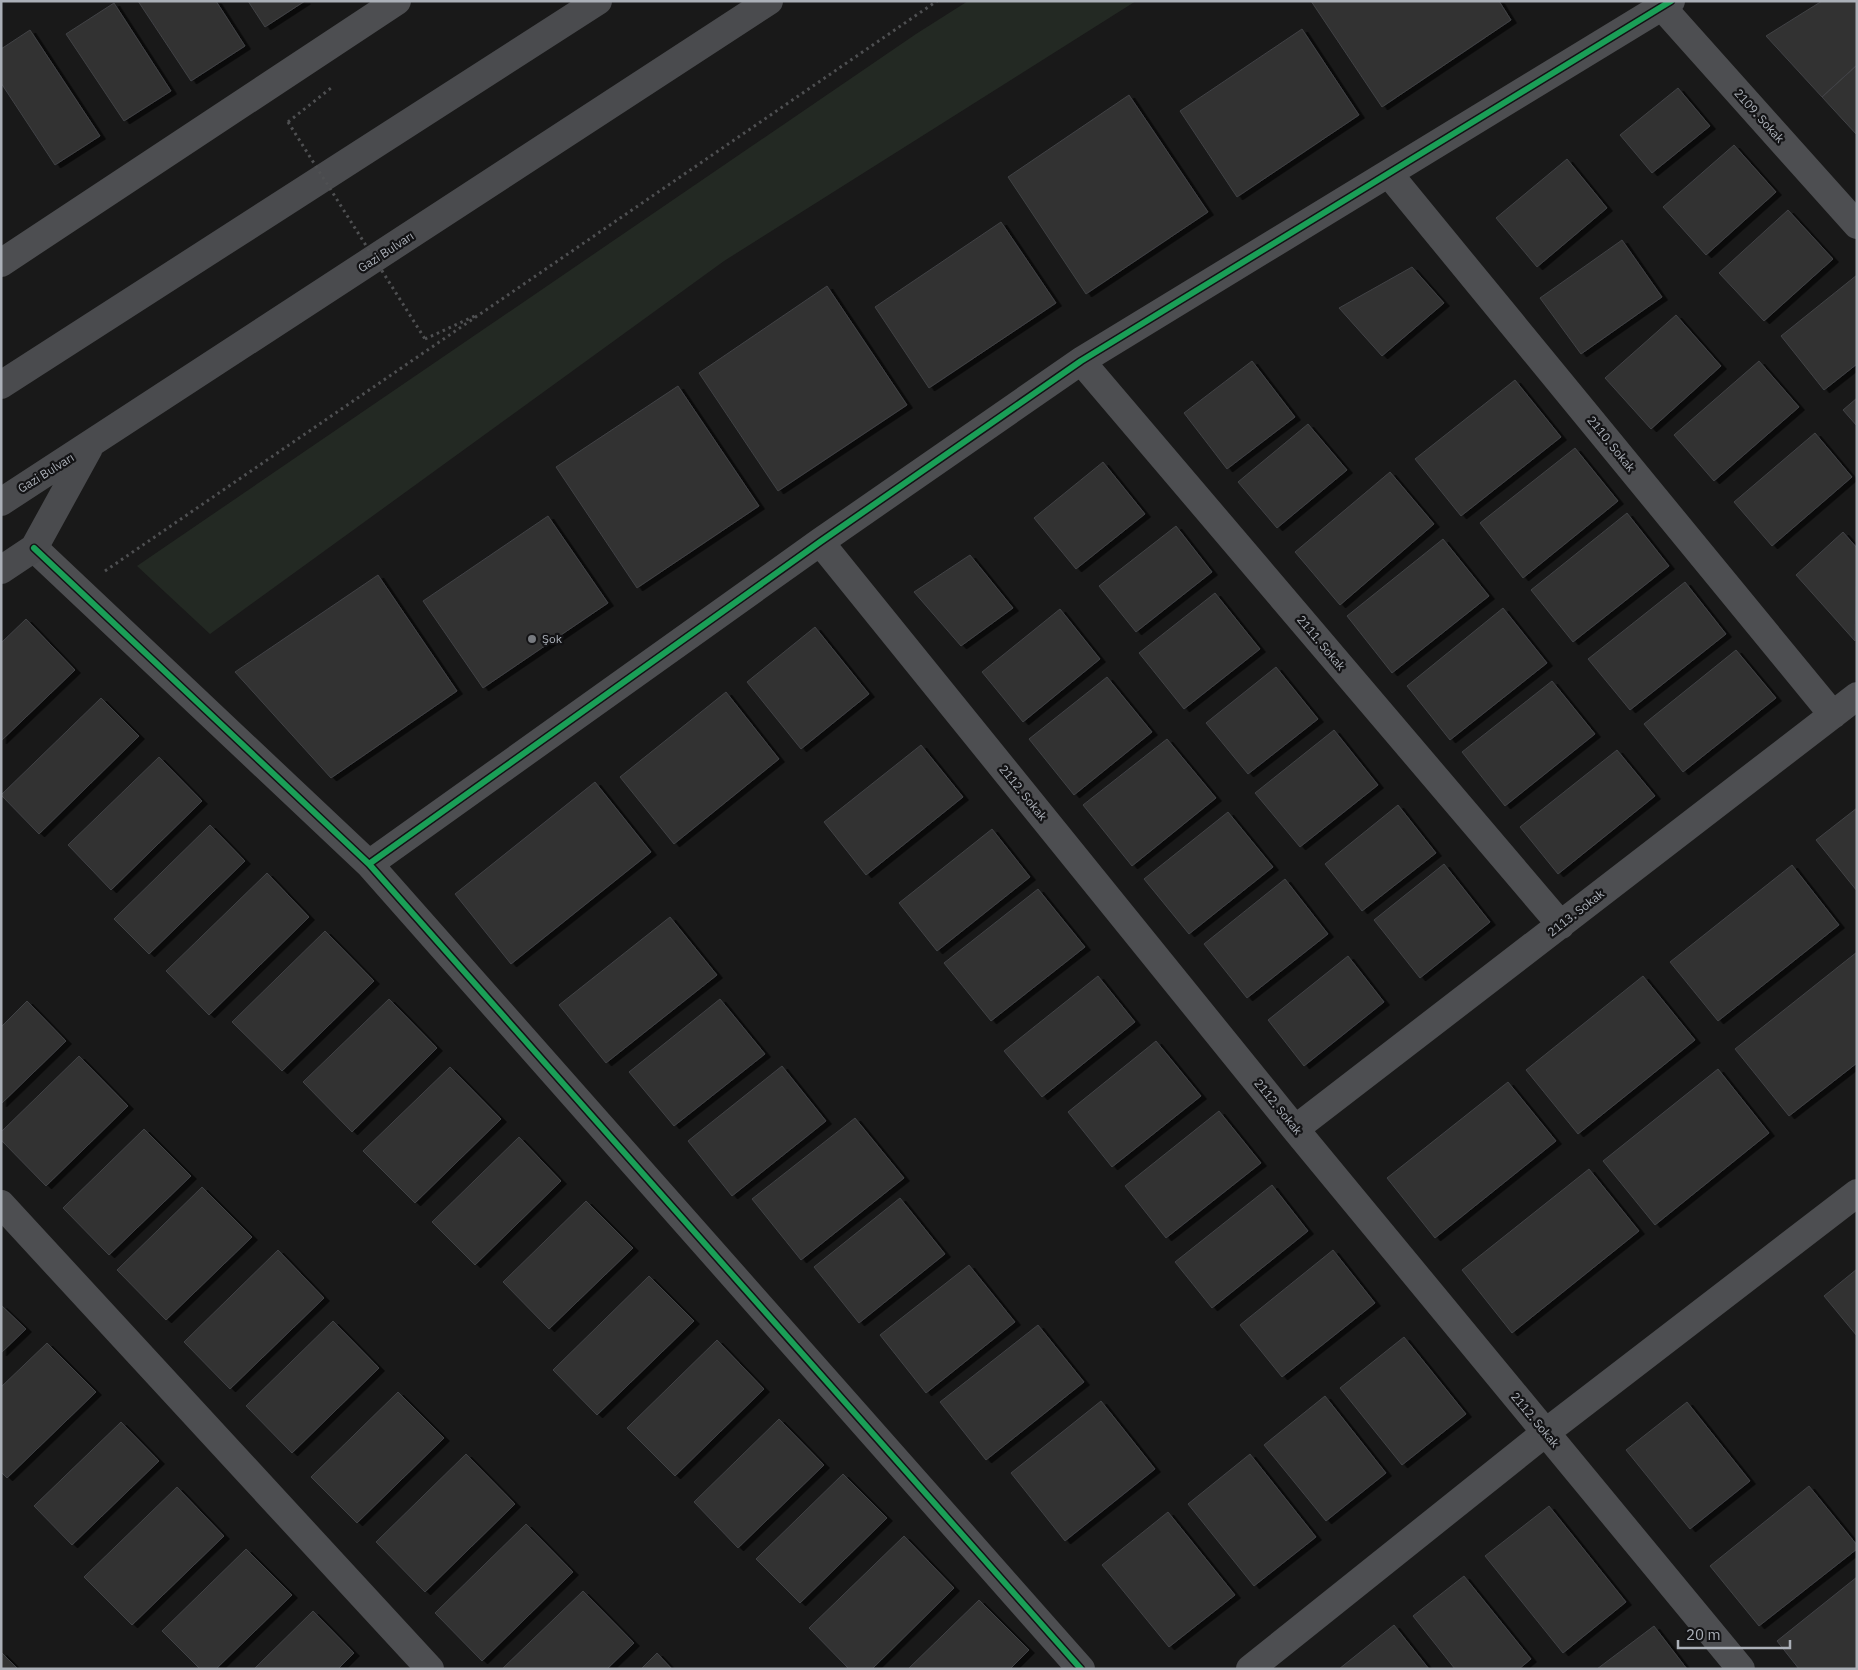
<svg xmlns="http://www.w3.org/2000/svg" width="1858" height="1670" viewBox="0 0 1858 1670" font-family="'IBM Plex Sans',sans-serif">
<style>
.green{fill:#232923}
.building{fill:#323233;stroke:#414245;filter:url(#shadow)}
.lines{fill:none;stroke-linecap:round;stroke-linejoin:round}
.path{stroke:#4f5052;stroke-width:3;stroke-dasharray:2.5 4;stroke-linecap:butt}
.street{stroke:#4d4e51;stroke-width:28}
.highway{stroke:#4a4b4e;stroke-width:28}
.path-bridge{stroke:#4f5052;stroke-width:3;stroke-dasharray:2.5 4;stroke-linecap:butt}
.cycleway-casing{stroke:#131315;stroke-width:9}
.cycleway{stroke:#1a9f57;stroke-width:6}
.poi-dot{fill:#787b80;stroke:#131315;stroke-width:2}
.labels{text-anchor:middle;stroke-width:4.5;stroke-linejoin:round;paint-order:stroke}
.street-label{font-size:12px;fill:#abb0b8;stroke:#131315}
.poi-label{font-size:12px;fill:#abb0b8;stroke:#131315;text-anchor:start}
</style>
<defs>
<filter id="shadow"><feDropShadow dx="5.5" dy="3" stdDeviation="0" flood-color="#0009"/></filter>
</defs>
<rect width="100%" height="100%" fill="#191919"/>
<path class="green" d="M968 1H1136L724 261 210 634 137 566 916 34Z"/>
<path class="building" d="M138 1H216L245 46 191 81Z
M248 1H305L265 27Z
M1311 1H1499L1511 20 1382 107Z
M1822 1H1857V65L1822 97 1766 36Z
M114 3 171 91 124 121 66 34Z
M1302 29 1359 115 1237 197 1180 111Z
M30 30 100 136 55 165 1 83V49Z
M1857 65V135L1822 97Z
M1678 88 1710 126 1652 173 1620 135Z
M1129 95 1208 212 1086 294 1008 177Z
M1734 145 1776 192 1706 255 1663 207Z
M1567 159 1607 208 1537 267 1496 218Z
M1788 210 1833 259 1764 321 1719 273Z
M1001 222 1056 303 929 388 875 307Z
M1622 240 1662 297 1581 354 1540 298Z
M1412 267 1444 303 1382 356 1339 308Z
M1857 275V364L1824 390 1781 336Z
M827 286 907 405 778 491 699 373Z
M1676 315 1721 366 1651 429 1605 378Z
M1252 361 1295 417 1227 469 1184 413Z
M1759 361 1799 407 1714 481 1674 435Z
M1515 380 1561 437 1461 516 1415 459Z
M678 386 759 506 637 588 556 467Z
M1857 398V426L1843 410Z
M1308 424 1347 470 1277 528 1238 482Z
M1815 433 1852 477 1772 546 1734 502Z
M1575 448 1618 501 1523 578 1480 523Z
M1103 462 1145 514 1076 569 1034 518Z
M1390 472 1434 524 1340 605 1295 552Z
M1627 513 1669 566 1573 642 1531 590Z
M548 516 608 603 483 688 423 601Z
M1176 526 1212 572 1136 632 1099 586Z
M1843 532 1857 548 1855 641 1796 575Z
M1443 539 1489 596 1392 673 1347 616Z
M970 555 1013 608 961 646 914 592Z
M378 575 457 691 331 778 235 672Z
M1685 582 1726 634 1630 710 1588 659Z
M1215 593 1260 649 1184 709 1139 653Z
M1503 608 1547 663 1450 740 1407 686Z
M1060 609 1100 659 1023 722 982 672Z
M26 619 75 670 1 741V643Z
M815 627 869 694 801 749 747 682Z
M1736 650 1776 698 1683 772 1644 724Z
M1276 667 1318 719 1248 774 1206 723Z
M1107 677 1152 732 1074 795 1029 739Z
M1552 681 1595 734 1505 806 1462 752Z
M726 692 779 759 674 844 620 777Z
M101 698 139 736 39 834 1 795Z
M1334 730 1378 785 1300 847 1255 793Z
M1167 739 1216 798 1132 866 1083 805Z
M921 745 963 797 866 875 824 822Z
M1617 750 1655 796 1558 874 1520 827Z
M159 757 202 801 111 890 68 845Z
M595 782 651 852 511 964 455 894Z
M1398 805 1436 853 1362 911 1325 864Z
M1857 808V891L1816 840Z
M1228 812 1273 867 1189 934 1144 879Z
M210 825 245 861 149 954 114 919Z
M992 829 1030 877 937 951 899 903Z
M1444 864 1490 922 1420 978 1374 920Z
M1792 865 1839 925 1718 1021 1670 962Z
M267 873 309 917 209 1015 166 971Z
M1285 879 1328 934 1247 998 1204 944Z
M1038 889 1085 947 991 1021 944 963Z
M670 917 717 975 606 1063 559 1005Z
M325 931 374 981 282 1071 232 1022Z
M1857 952V1063L1789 1116 1735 1049Z
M1348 956 1384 1002 1304 1066 1268 1020Z
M1098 976 1135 1022 1042 1097 1004 1051Z
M1643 976 1695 1040 1578 1134 1526 1070Z
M389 999 437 1048 352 1132 303 1082Z
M720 999 765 1054 674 1126 629 1072Z
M27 1001 66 1041 1 1104V1027Z
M1156 1041 1201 1096 1112 1167 1068 1112Z
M79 1056 128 1106 46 1186 1 1140V1132Z
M782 1066 826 1121 732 1196 688 1141Z
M450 1067 501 1119 415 1203 363 1151Z
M1718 1069 1769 1133 1655 1225 1603 1161Z
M1508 1082 1556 1141 1435 1238 1387 1178Z
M1219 1111 1261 1163 1166 1238 1125 1186Z
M855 1118 904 1178 801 1260 752 1199Z
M144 1129 191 1176 109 1255 63 1208Z
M519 1137 561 1181 475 1265 432 1222Z
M1589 1169 1639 1231 1512 1333 1462 1270Z
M1272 1185 1308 1231 1212 1308 1175 1262Z
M202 1187 252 1237 166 1320 117 1270Z
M900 1198 945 1254 859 1323 814 1267Z
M586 1201 633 1248 549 1329 503 1282Z
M278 1250 324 1298 230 1389 184 1342Z
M1333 1250 1375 1303 1282 1377 1240 1325Z
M969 1265 1015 1322 926 1393 880 1335Z
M1857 1269V1336L1824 1296Z
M649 1276 694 1321 597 1415 553 1370Z
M1 1305 26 1329 1 1353Z
M333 1321 379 1368 292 1453 246 1406Z
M1038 1325 1084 1382 986 1460 940 1402Z
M1404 1337 1466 1414 1402 1465 1340 1388Z
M717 1340 764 1389 675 1476 627 1428Z
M47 1343 96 1392 7 1478 1 1472V1387Z
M398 1392 444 1438 357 1523 311 1477Z
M1325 1396 1386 1473 1326 1521 1264 1445Z
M1101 1401 1155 1469 1065 1541 1011 1473Z
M1687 1402 1750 1481 1690 1529 1626 1450Z
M779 1419 824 1465 738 1548 694 1502Z
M121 1422 159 1461 72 1545 34 1506Z
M466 1454 515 1504 425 1592 376 1542Z
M1250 1454 1316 1537 1254 1586 1188 1504Z
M843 1474 887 1518 800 1603 756 1559Z
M1809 1486 1857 1545V1549L1759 1626 1710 1566Z
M177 1487 224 1536 132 1625 84 1577Z
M1549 1506 1626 1602 1563 1653 1485 1556Z
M1168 1512 1235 1595 1169 1647 1102 1565Z
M526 1524 573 1572 482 1661 435 1613Z
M904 1536 954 1588 872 1669H849L809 1628Z
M246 1549 292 1595 216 1669H200L162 1631Z
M1464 1576 1531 1659 1519 1669H1455L1413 1616Z
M1857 1577V1667L1854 1669H1799L1777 1641Z
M583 1591 634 1643 607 1669H502Z
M979 1600 1029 1650 1010 1669H908Z
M313 1611 354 1653 338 1669H254Z
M1394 1625 1429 1669H1339Z
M1654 1626 1687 1669H1597Z
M1 1652 18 1669H1Z
M657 1653 672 1669H641Z"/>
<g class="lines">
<path class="path" d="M288 122 331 88
M425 339 477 315
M105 571 937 1"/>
<path class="street" d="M1662 7 1857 225
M1389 174 1833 715
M1 263 397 1
M1081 361 1561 925
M820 542 1295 1129 1741 1669
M34 548 369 864 1081 1669
M369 864 820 542 1081 361 1671 1
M1295 1129 1857 696
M1 1204 430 1669
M1250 1669 1545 1433 1857 1193"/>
<path class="highway" d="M1 385 598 1
M1 502 769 1
M1 570 34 548 89 448"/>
<path class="path-bridge" d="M288 122 425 339"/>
<defs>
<path id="cycleway" d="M34 548 369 864 1081 1669
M369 864 820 542 1081 361 1671 1"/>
</defs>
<use href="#cycleway" class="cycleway-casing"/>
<use href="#cycleway" class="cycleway"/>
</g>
<circle class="poi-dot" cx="532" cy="639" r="5"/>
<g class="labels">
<g class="street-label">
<text transform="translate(1759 116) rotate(48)" y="4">2109. Sokak</text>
<text transform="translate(386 252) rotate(-33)" y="4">Gazi Bulvarı</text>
<text transform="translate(1611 444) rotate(51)" y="4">2110. Sokak</text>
<text transform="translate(46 473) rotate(-32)" y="4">Gazi Bulvarı</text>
<text transform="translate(1321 643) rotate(50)" y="4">2111. Sokak</text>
<text transform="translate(1023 793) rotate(51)" y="4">2112. Sokak</text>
<text transform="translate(1576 913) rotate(-38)" y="4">2113. Sokak</text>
<text transform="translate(1278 1107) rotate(51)" y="4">2112. Sokak</text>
<text transform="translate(1535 1420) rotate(50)" y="4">2112. Sokak</text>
</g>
<g class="poi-label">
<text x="542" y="643">Şok</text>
</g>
</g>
<rect width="1858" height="1670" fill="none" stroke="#abb0b8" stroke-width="5"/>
<path d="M1678 1640v8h112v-8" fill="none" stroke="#abb0b8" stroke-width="2.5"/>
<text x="1686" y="1640" font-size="15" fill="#abb0b8" stroke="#131315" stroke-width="4" paint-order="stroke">20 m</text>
</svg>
